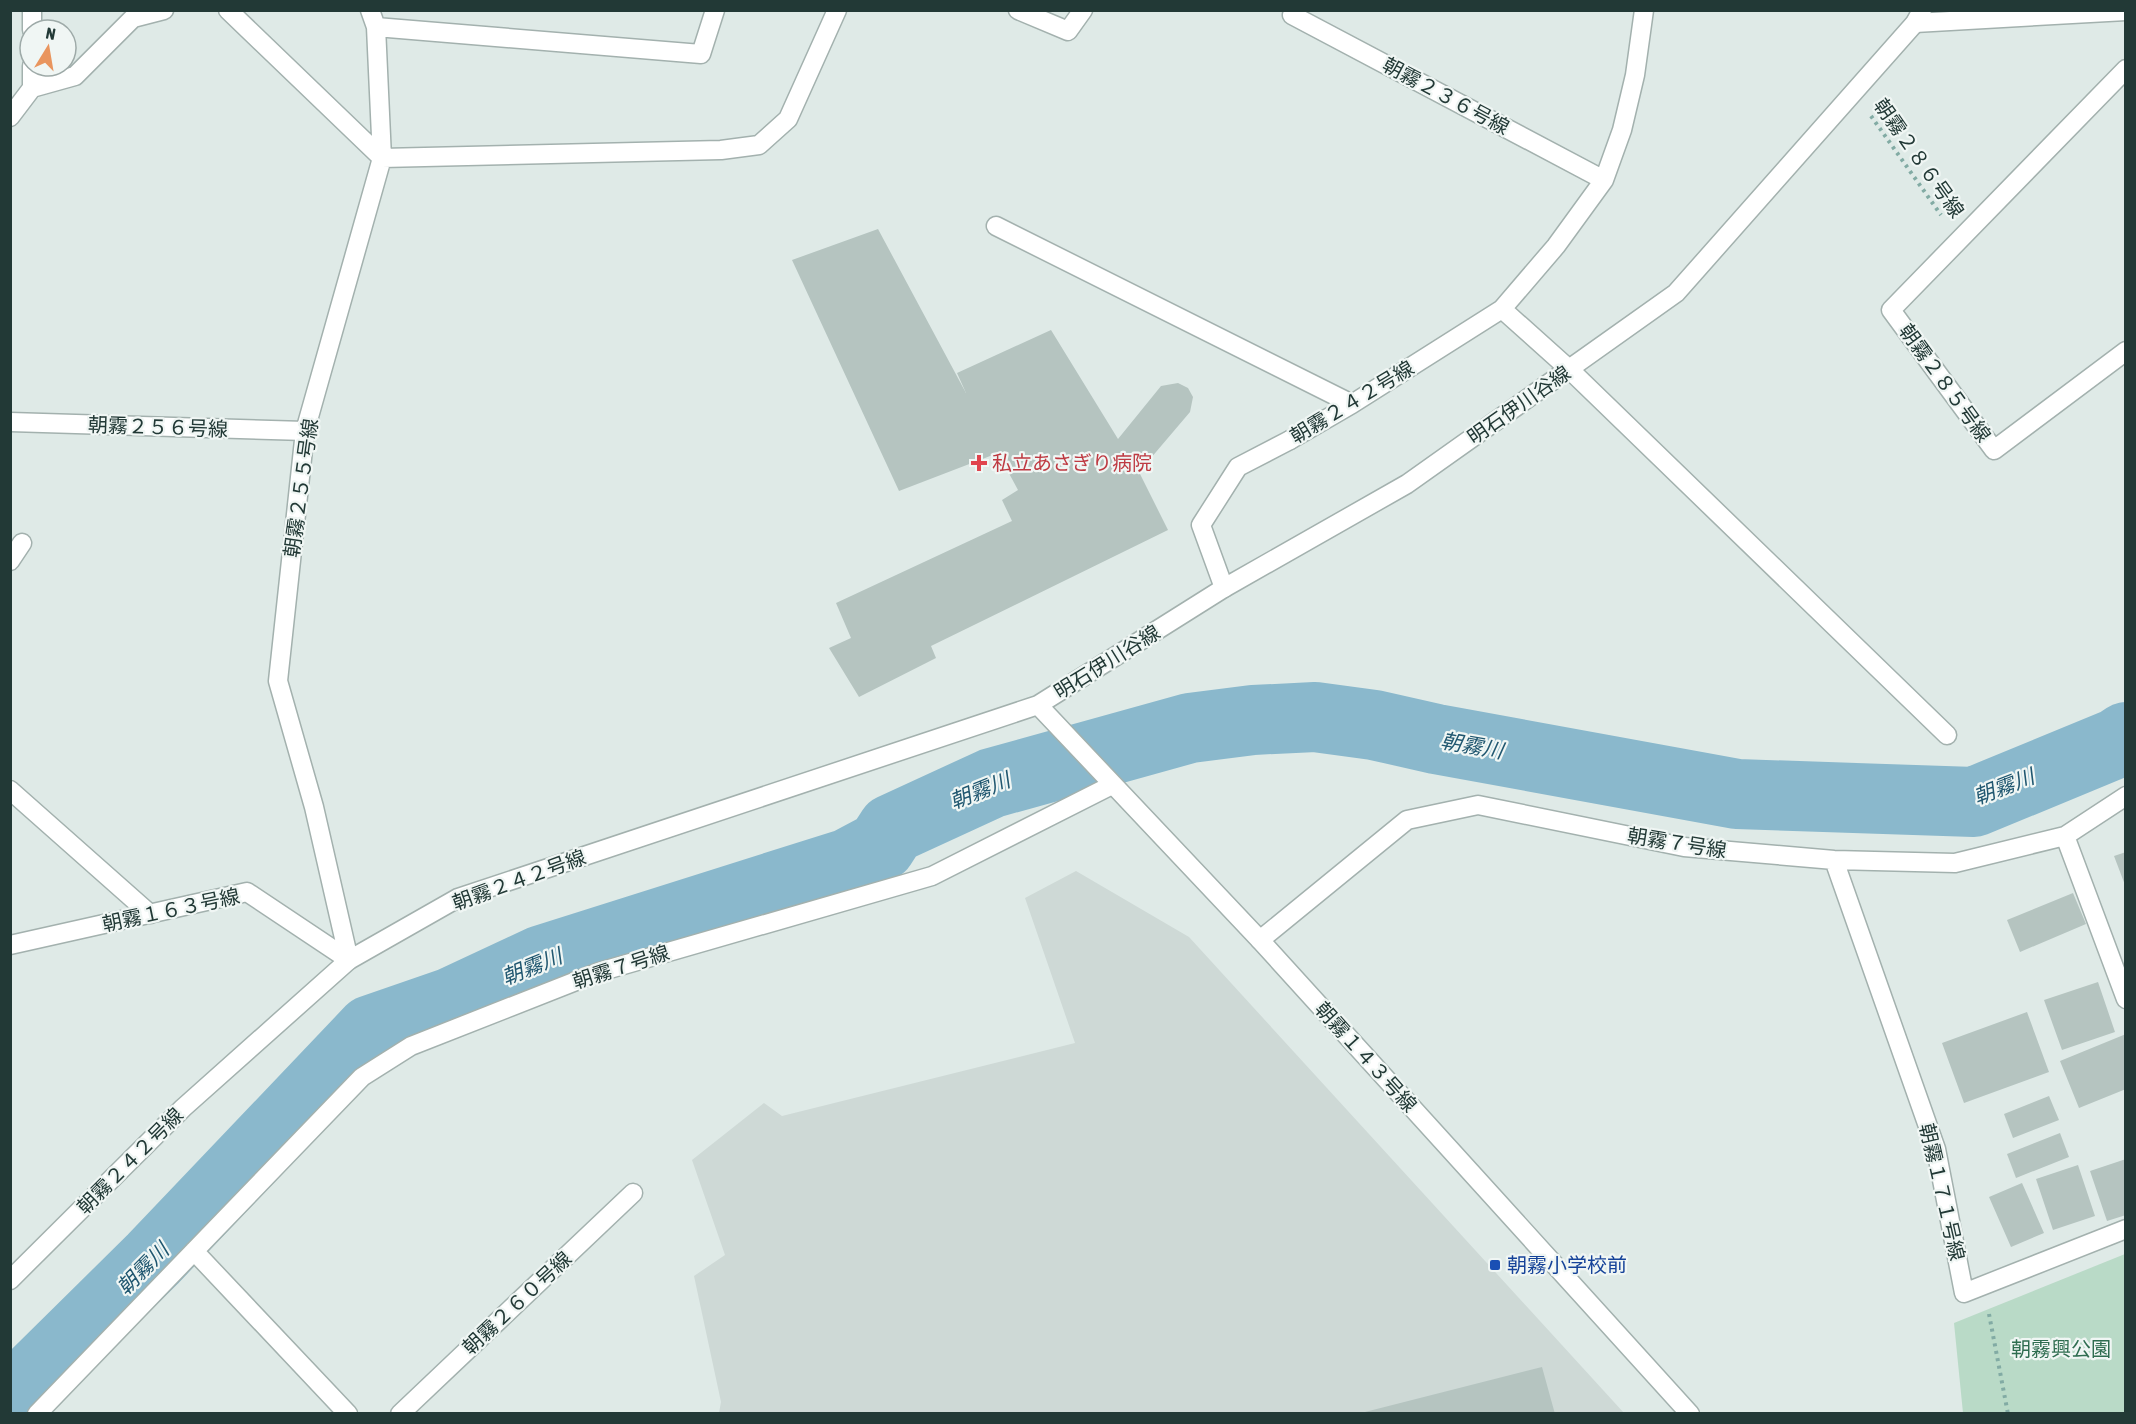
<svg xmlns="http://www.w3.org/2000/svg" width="2136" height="1424" viewBox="0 0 2136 1424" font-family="'Asap Condensed','Noto Sans JP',sans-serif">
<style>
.built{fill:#ced9d6}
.green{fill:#b9dac7}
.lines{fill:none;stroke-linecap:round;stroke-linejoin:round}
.river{stroke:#8ab8cc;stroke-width:70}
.building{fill:#b5c4c0}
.pedestrian-casing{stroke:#a3b1ae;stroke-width:21}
.minor-casing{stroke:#a3b1ae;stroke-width:21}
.tertiary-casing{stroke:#a3b1ae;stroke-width:21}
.path{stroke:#82aba4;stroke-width:4;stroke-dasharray:3 4.5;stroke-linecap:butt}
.pedestrian{stroke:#fff;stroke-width:18}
.minor{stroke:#fff;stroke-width:18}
.tertiary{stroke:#fff;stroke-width:18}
.health-dot{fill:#e0444e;stroke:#f0f6f4;stroke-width:2}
.transit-dot{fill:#1a4fb4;stroke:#f0f6f4;stroke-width:2}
.labels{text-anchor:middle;stroke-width:4.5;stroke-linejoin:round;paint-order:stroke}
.street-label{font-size:20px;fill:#223936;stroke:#f0f6f4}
.health-label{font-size:20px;fill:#be3a42;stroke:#f0f6f4;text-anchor:start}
.transit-label{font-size:20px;fill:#164399;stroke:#f0f6f4;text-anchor:start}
.park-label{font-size:20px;fill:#2f6d50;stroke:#f0f6f4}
.water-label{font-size:21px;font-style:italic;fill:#205770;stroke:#f0f6f4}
</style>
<rect width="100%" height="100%" fill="#dfeae7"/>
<path class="built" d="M1076 871 1189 937 1624 1413H719L721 1402 694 1276 725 1255 692 1160 764 1103 782 1116 1075 1043 1025 898Z"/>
<path class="green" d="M2125 1254V1413H1963L1954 1323Z"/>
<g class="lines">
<path class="river" d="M10 1400 153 1259 371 1030 452 1002 542 960 849 863 881 846 892 829 992 783 1190 728 1253 720 1315 717 1374 725 1436 739 1737 794 1974 802 2117 743 2126 737"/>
</g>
<path class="building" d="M878 229 966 393 957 373 1051 330 1118 439 1161 386 1178 383 1188 388 1193 397 1190 412 1139 472 1168 530 931 646 936 658 859 697 829 648 851 638 836 603 1012 521 1002 500 1018 490 998 453 899 491 792 260Z
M2126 852V885H2125L2114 856Z
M2073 893 2086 924 2020 952 2007 920Z
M2098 982 2115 1032 2062 1050 2044 1000Z
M2027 1012 2049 1072 1964 1103 1942 1043Z
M2126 1034V1089L2079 1108 2060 1061Z
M2049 1096 2059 1120 2013 1138 2004 1114Z
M2060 1133 2069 1157 2016 1178 2007 1154Z
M2126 1159V1215L2107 1221 2090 1171Z
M2078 1165 2095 1216 2053 1230 2036 1179Z
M2022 1183 2044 1233 2011 1247 1989 1197Z
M1542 1367 1555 1414H1361V1413Z"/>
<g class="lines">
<defs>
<path id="pedestrian" d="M1224 588 1201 525 1238 467 1290 440"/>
<path id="minor" d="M32 10V30
M228 10 382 158 305 431 278 681 314 807 349 960
M370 10 376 27 382 158 721 150 759 145 788 119 837 10
M1018 10 1068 31 1083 10
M1294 10 1292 15 1604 180
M1915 23 2126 11
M376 27 701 54 715 10
M32 66V88L75 76 133 18 164 10
M2126 69 1891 310 1994 450 2126 351
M10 117 32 88
M996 226 1352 404
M1502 309 1556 246 1604 180 1622 130 1635 75 1644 10
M10 422 305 431
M1290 440 1352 404 1502 309 1569 369 1947 735
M10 561 22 543
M10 790 150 914
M2065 836 2126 999
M1834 860 1936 1149 1964 1293 2126 1229
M1260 940 1407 820 1478 805 1684 847 1834 860 1955 863 2065 836 2126 796
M10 945 247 892 349 960
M194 1251 348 1414
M37 1414 362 1077 411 1046 599 972 932 876 1112 785
M400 1414 633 1193"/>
<path id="tertiary" d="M1038 705 1260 940 1690 1414
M10 1280 183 1108 349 960 458 898 1038 705 1224 588 1407 484 1676 293 1915 23 1922 10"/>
</defs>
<use href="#pedestrian" class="pedestrian-casing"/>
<use href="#minor" class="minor-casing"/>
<use href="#tertiary" class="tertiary-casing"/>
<path class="path" d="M1871 116 1941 215
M1989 1314 2008 1414"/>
<use href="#pedestrian" class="pedestrian"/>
<use href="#minor" class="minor"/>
<use href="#tertiary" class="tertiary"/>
</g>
<path class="health-dot" d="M976 454h6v6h6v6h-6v6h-6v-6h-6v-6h6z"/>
<rect class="transit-dot" x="1489" y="1259" width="12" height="12" rx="3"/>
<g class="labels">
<g class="street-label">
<text transform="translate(1446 96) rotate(28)" y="7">朝霧２３６号線</text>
<text transform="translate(1919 158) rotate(55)" y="7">朝霧２８６号線</text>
<text transform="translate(1945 383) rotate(54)" y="7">朝霧２８５号線</text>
<text transform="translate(1352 402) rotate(-31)" y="7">朝霧２４２号線</text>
<text transform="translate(1519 405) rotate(-35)" y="7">明石伊川谷線</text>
<text transform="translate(158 427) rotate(2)" y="7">朝霧２５６号線</text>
<text transform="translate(301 488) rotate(-82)" y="7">朝霧２５５号線</text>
<text transform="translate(1107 662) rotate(-32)" y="7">明石伊川谷線</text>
<text transform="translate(1677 843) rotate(9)" y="7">朝霧７号線</text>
<text transform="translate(519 880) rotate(-20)" y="7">朝霧２４２号線</text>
<text transform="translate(171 910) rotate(-12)" y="7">朝霧１６３号線</text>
<text transform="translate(621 967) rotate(-18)" y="7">朝霧７号線</text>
<text transform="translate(1366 1057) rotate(48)" y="7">朝霧１４３号線</text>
<text transform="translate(130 1161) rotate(-45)" y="7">朝霧２４２号線</text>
<text transform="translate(1942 1192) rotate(77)" y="7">朝霧１７１号線</text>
<text transform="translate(517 1303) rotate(-43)" y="7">朝霧２６０号線</text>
</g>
<g class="health-label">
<text x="992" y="470">私立あさぎり病院</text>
</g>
<g class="transit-label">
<text x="1507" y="1272">朝霧小学校前</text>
</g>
<g class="park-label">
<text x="2061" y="1356">朝霧興公園</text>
</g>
<g class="water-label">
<text transform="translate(1472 746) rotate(10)" y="7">朝霧川</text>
<text transform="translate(2004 787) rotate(-21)" y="7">朝霧川</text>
<text transform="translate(980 791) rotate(-22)" y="7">朝霧川</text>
<text transform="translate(532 967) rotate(-22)" y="7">朝霧川</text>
<text transform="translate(143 1269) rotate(-45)" y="7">朝霧川</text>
</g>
</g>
<rect width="2136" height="1424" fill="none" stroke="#223936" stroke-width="24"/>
<g transform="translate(48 48) rotate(11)"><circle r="28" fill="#f0f6f4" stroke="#9eaaa8" stroke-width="1.5"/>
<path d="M0-4.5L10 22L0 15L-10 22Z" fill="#e9955e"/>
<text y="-9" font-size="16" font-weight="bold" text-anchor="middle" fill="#223936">N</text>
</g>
</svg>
